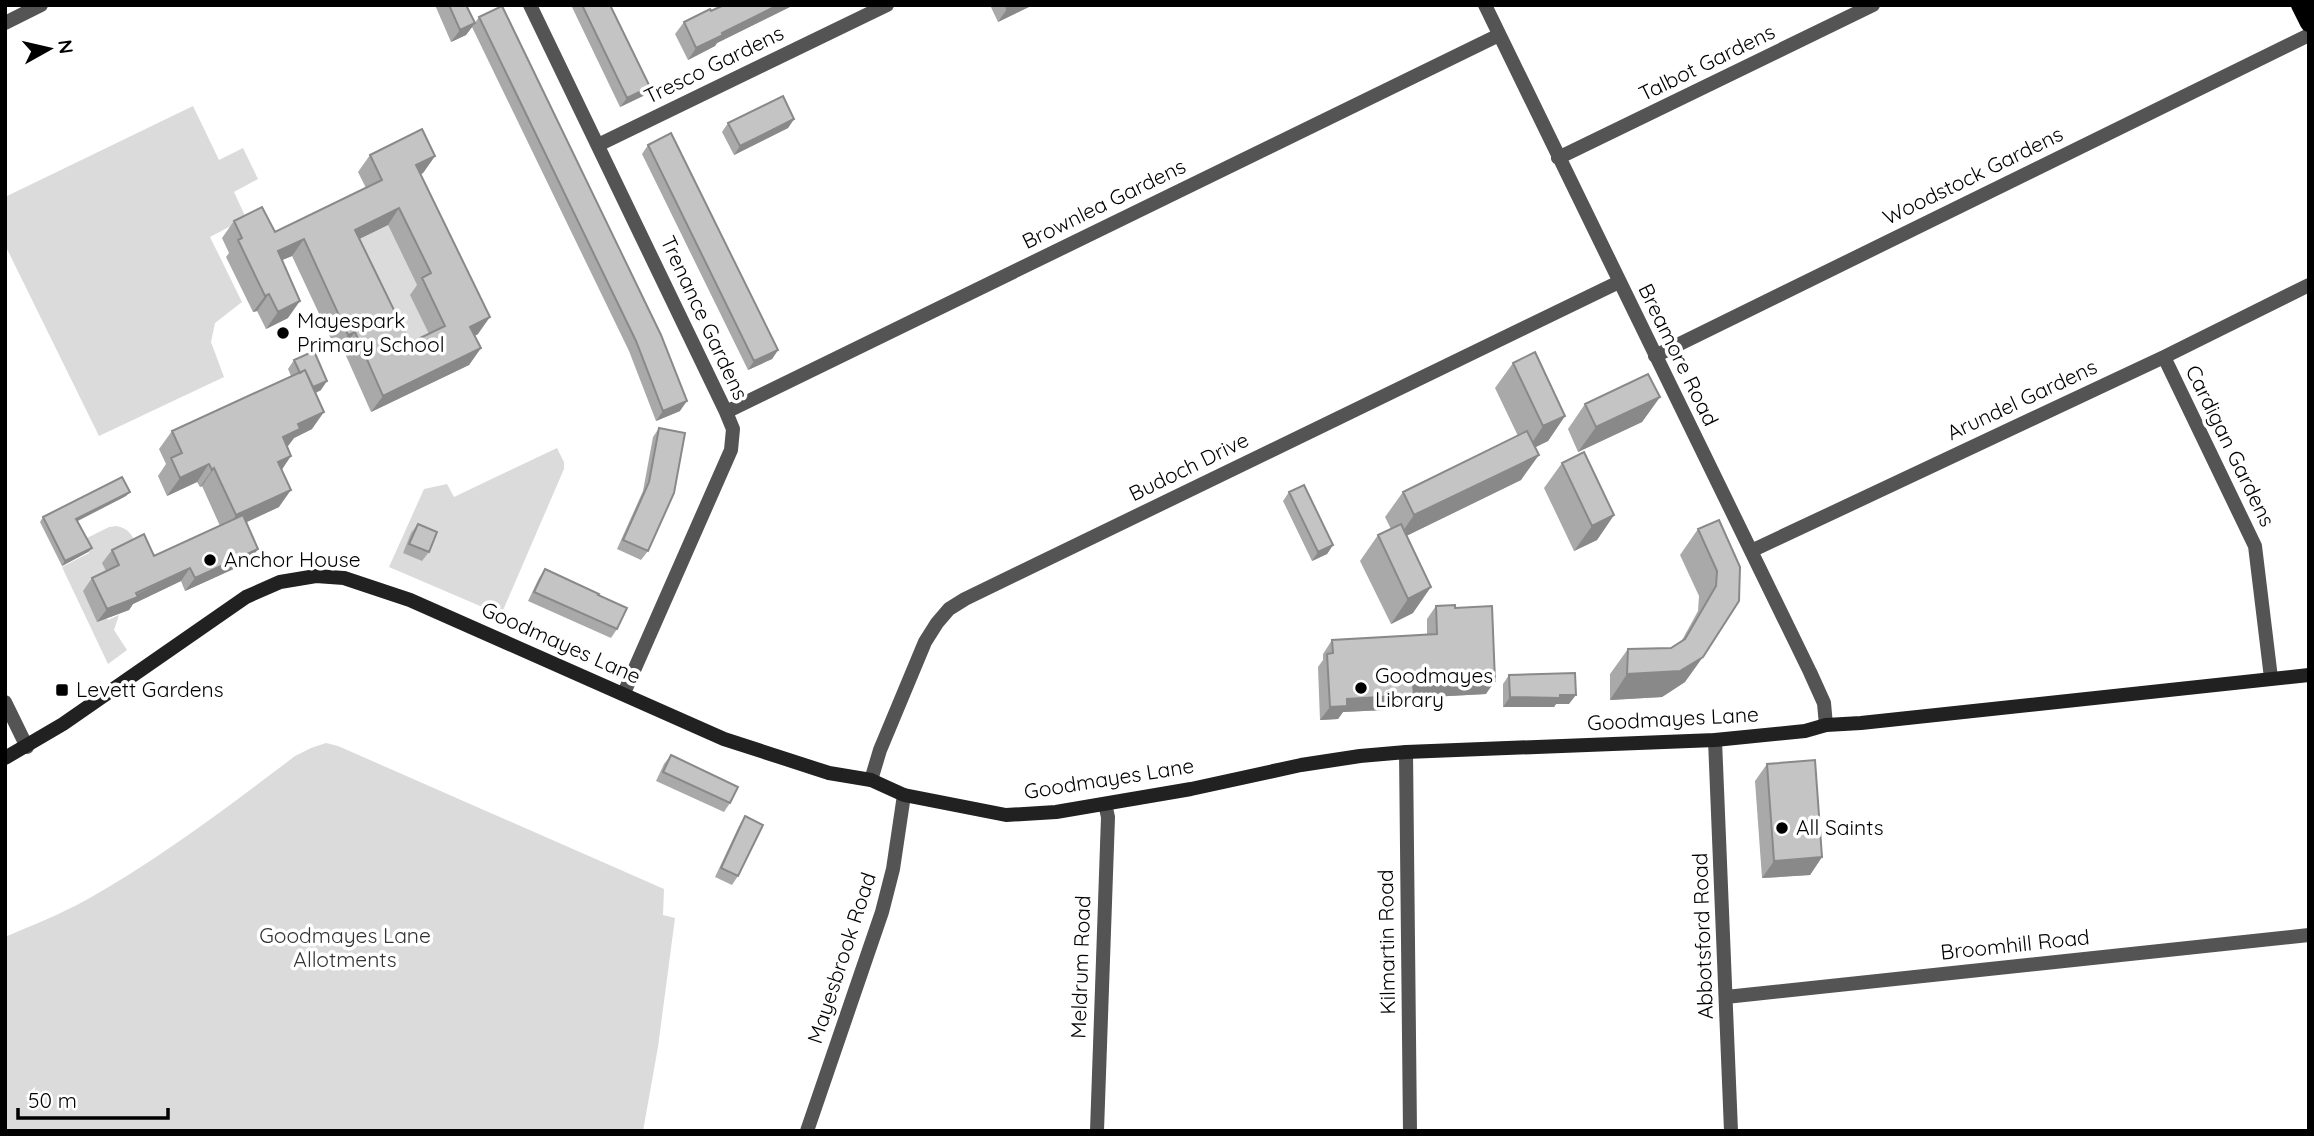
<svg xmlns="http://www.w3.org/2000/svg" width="2314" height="1136" viewBox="0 0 2314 1136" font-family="Quicksand,sans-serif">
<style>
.green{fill:#dbdbdb}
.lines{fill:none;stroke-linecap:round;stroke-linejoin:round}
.street{stroke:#545454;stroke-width:14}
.secondary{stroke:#212121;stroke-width:14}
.primary{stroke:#000;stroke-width:18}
.wall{fill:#a9a9a9;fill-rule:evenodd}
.shaded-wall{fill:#898989}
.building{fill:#c4c4c4;stroke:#898989;stroke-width:2;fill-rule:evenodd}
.poi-dot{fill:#000;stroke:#fff;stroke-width:2.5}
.labels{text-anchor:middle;stroke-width:7;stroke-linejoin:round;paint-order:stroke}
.street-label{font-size:21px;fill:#000;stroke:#fff}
.poi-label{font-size:21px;fill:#000;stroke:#fff;text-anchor:start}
.park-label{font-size:21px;fill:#323232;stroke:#fff}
</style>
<rect width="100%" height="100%" fill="#fff"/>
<path class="green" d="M193 106 219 160 243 148 258 179 234 192 246 218 210 237 242 302 215 323 211 342 224 377 99 436 5 245V197Z
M388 225 443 338 399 360 343 247Z
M557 448 564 462V469L501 615 389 567 424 489 447 484 454 497Z
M116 526C129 528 132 535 137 546L110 579 107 618 108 620 119 615 114 630 127 650 108 664 62 567 89 553 83 540 109 527Z
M326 743 338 746 664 889 663 915 675 918 658 1047 643 1131H5V937C33 925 61 914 88 899 161 858 228 807 295 756L311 748Z"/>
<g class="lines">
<path class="street" d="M530 5 726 412 733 429 731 450 624 693
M1485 5 1810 672 1824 703 1826 725
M5 23 41 5
M598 145 887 5
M1558 158 1873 5
M1655 356 2309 35
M2164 357 2255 546 2271 678
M726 412 1499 35
M1751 551 2164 357 2309 285
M5 702 27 747
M1715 740 1731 1131
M1406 752 1410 1131
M871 780 880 750 925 642 937 623 949 609 965 599 1619 282
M1726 997 2309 935
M807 1131 882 912 893 869 904 795
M1097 1131 1108 817 1105 804"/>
<path class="secondary" d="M5 758 63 724 246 597 280 582 316 576 344 578 410 600 724 739 829 773 871 780 904 795 1006 815 1056 812 1191 789 1301 765 1360 756 1406 752 1715 740 1805 731 1826 725 1861 723 2309 675"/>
<path class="primary" d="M2300 5 2309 23"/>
</g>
<path class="wall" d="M435 5H466L475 23 466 35 451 42Z
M571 5H610L650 87 643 96 620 107Z
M724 5H794L717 43 715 46 688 60 675 34 684 22 711 11Z
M990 5H1033L998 22Z
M479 17 680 411 656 421 629 351 472 27Z
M794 119 788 128 734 155 722 132 728 123Z
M648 145 778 350 772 359 748 370 642 154Z
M370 155 435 156 423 173 421 174 478 334 475 336 481 348 469 365 371 412 343 349 337 352 292 256 282 260 288 318 266 329 257 311 253 312 226 257 229 253 222 238 234 221 275 232 366 188 358 172ZM388 225 417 285 410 295 429 334 410 343 359 239Z
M294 360 321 390 316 393 312 429 294 438 287 447 282 470 279 507 246 522 249 562 185 591 181 581 133 604 129 610 97 622 83 591 92 578 106 571 102 563 112 550 154 556 220 526 202 486 200 487 197 482 167 496 158 476 166 464 159 449 172 431 291 376 288 369Z
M1513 363 1565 416 1548 441 1535 447 1521 480 1406 536 1413 613 1391 624 1360 561 1378 535 1391 529 1385 517 1403 492 1518 436 1495 388Z
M1660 397 1642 422 1578 452 1568 429 1585 404Z
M659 428 648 551 641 560 617 549 643 491 653 437Z
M1562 463 1614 515 1597 540 1574 551 1544 488Z
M1289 492 1333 545 1327 554 1312 561 1283 501Z
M126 496 78 521 92 548 88 552 62 566 40 522 43 517Z
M418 524 429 552 422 561 403 553 411 533Z
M1698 529 1740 567 1685 682 1662 697 1610 700V674L1628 649 1671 648 1681 642 1698 611 1699 596 1680 555Z
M545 569 617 629 611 638 528 601 539 578Z
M1436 606 1455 608 1486 694 1412 698 1405 709 1343 712 1338 719 1320 720 1318 667 1323 660V654L1332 640 1427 635V619Z
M1509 675 1569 704H1556L1554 707H1503V684Z
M671 755 730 803 724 812 656 781 664 764Z
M1767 764 1822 857 1810 875 1762 878 1755 781Z
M745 816 738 876 732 885 715 877 739 826Z"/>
<path class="shaded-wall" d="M778 5H794L717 43 715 46 688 60 696 48 722 33Z
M1015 5H1033L998 22 1007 9Z
M475 23 466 35 451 42 460 30Z
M650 87 643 96 620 107 627 98Z
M794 119 788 128 734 155 740 146Z
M435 156 423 173 405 182 416 165Z
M399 208 388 225 343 247 355 230Z
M304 239 292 256 266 267 278 251Z
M269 294 257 311 253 312 265 296Z
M300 301 288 318 266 329 278 312Z
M490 317 478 334 458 344 470 327Z
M355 332 343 349 337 352 348 335Z
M481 348 469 365 371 412 383 396Z
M778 350 772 359 748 370 754 361Z
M327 381 321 390 302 399 308 390Z
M1660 397 1642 422 1578 452 1596 427Z
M687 401 680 411 656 421 663 411Z
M324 412 312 429 294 438 288 446 271 454 283 437 298 424Z
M1565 416 1548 441 1526 452 1543 426Z
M1539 455 1521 480 1396 541 1414 515Z
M291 456 279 474 278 462Z
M209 464 197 482 167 496 180 478Z
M214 468 202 486 200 487 212 470Z
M291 490 279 507 224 533 236 515Z
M130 492 126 496 73 523 76 519Z
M1614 515 1597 540 1574 551 1592 526Z
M1333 545 1327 554 1312 561 1318 552Z
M92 548 88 552 62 566 65 561Z
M258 549 249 562 185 591 195 578Z
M190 568 181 581 133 604 129 610 97 622 107 609Z
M1431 587 1413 613 1391 624 1408 599Z
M1703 657 1685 682 1662 697 1610 700 1627 674Z
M1495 681 1486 694 1412 698 1405 709 1343 712 1338 719 1320 720 1330 707 1347 699 1413 685Z
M1576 695 1569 704H1556L1554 707H1503L1510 697Z
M1822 857 1810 875 1762 878 1774 861Z"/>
<path class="building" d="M449 5H466L475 23 460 30Z
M582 5H610L650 87 627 98Z
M724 5H778L722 33 723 35 696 48 684 22 710 9 711 11Z
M1006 5H1015L1007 9Z
M502 6 661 335 687 401 663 411 636 341 479 17Z
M783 96 794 119 740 146 728 123Z
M422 129 435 156 416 165 490 317 470 327 481 348 383 396 355 332 348 335 304 239 278 251 300 301 278 312 269 294 265 296 238 240 242 238 234 221 262 207 275 232 382 180 370 155ZM399 208 431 273 422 278 445 326 410 343 355 230Z
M671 133 778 350 754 361 648 145Z
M314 351 327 381 313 387 305 370 300 373 294 360Z
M1535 352 1565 416 1543 426 1513 363Z
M305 370 324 412 298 424 300 429 283 437 291 456 278 462 291 490 236 515 214 468 212 470 209 464 180 478 171 458 182 453 172 431Z
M1648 374 1660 397 1596 427 1585 404Z
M659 428 685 433 674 493 648 551 623 540 649 482Z
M1527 431 1539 455 1414 515 1403 492Z
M1584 452 1614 515 1592 526 1562 463Z
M122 477 130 492 76 519 92 548 65 561 43 517Z
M1304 485 1333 545 1318 552 1289 492Z
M243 515 258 549 195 578 190 568 136 593 138 597 107 609 92 578 119 565 112 550 144 534 154 556Z
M1719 520 1740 567 1739 601 1703 657 1680 671 1627 674 1628 649 1671 648 1685 639 1716 586 1717 571 1698 529Z
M418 524 437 532 429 552 409 544Z
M1401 524 1431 587 1408 599 1378 535Z
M545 569 599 594 598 595 627 608 617 629 534 592Z
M1455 605V608L1492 606 1495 681 1413 685 1414 695 1347 699V706L1330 707 1327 654 1333 653 1332 640 1437 634 1436 606Z
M1575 673 1576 695H1560V698L1510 697 1509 675Z
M671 755 738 787 730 803 663 772Z
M1815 760 1822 857 1774 861 1767 764Z
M745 816 763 825 738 876 721 868Z"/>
<g class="poi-dot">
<circle cx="283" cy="333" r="7"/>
<circle cx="210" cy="560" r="7"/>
<circle cx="1361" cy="688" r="7"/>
<rect x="55" y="683" width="14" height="14" rx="3.5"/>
<circle cx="1782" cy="828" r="7"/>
</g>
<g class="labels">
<g class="street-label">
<text transform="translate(1707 63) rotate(-26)" y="7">Talbot Gardens</text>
<text transform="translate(714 65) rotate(-26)" y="7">Tresco Gardens</text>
<text transform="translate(1973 176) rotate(-26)" y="7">Woodstock Gardens</text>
<text transform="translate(1104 204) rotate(-26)" y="7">Brownlea Gardens</text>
<text transform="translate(704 318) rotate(65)" y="7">Trenance Gardens</text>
<text transform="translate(1678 355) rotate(64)" y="7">Breamore Road</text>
<text transform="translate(2022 400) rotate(-25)" y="7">Arundel Gardens</text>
<text transform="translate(2230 446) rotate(64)" y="7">Cardigan Gardens</text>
<text transform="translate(1189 467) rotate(-26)" y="7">Budoch Drive</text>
<text transform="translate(561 643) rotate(24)" y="7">Goodmayes Lane</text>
<text transform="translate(1673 719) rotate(-3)" y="7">Goodmayes Lane</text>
<text transform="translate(1109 779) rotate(-9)" y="7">Goodmayes Lane</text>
<text transform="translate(1703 936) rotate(-92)" y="7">Abbotsford Road</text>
<text transform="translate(1387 942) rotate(-91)" y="7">Kilmartin Road</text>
<text transform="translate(2015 945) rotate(-6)" y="7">Broomhill Road</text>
<text transform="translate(842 958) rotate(-72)" y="7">Mayesbrook Road</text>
<text transform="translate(1081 967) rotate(-88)" y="7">Meldrum Road</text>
</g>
<g class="poi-label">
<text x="297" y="328">Mayespark<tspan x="297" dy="24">Primary School</tspan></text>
<text x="224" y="567">Anchor House</text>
<text x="1375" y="683">Goodmayes<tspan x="1375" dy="24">Library</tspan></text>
<text x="76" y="697">Levett Gardens</text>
<text x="1796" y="835">All Saints</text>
</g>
<g class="park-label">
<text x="345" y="943">Goodmayes Lane<tspan x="345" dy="24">Allotments</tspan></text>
</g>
</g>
<rect width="2314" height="1136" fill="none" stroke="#000000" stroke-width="14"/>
<g transform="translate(49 49) rotate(82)" stroke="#ffffff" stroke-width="5" paint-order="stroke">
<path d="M0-5L12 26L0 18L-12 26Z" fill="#000000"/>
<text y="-10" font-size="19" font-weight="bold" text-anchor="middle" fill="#000000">N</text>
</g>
<path d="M18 1108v10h150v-10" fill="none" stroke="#000000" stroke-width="3.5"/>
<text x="28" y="1108" font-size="21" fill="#000000" stroke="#ffffff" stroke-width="5" paint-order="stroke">50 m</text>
</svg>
